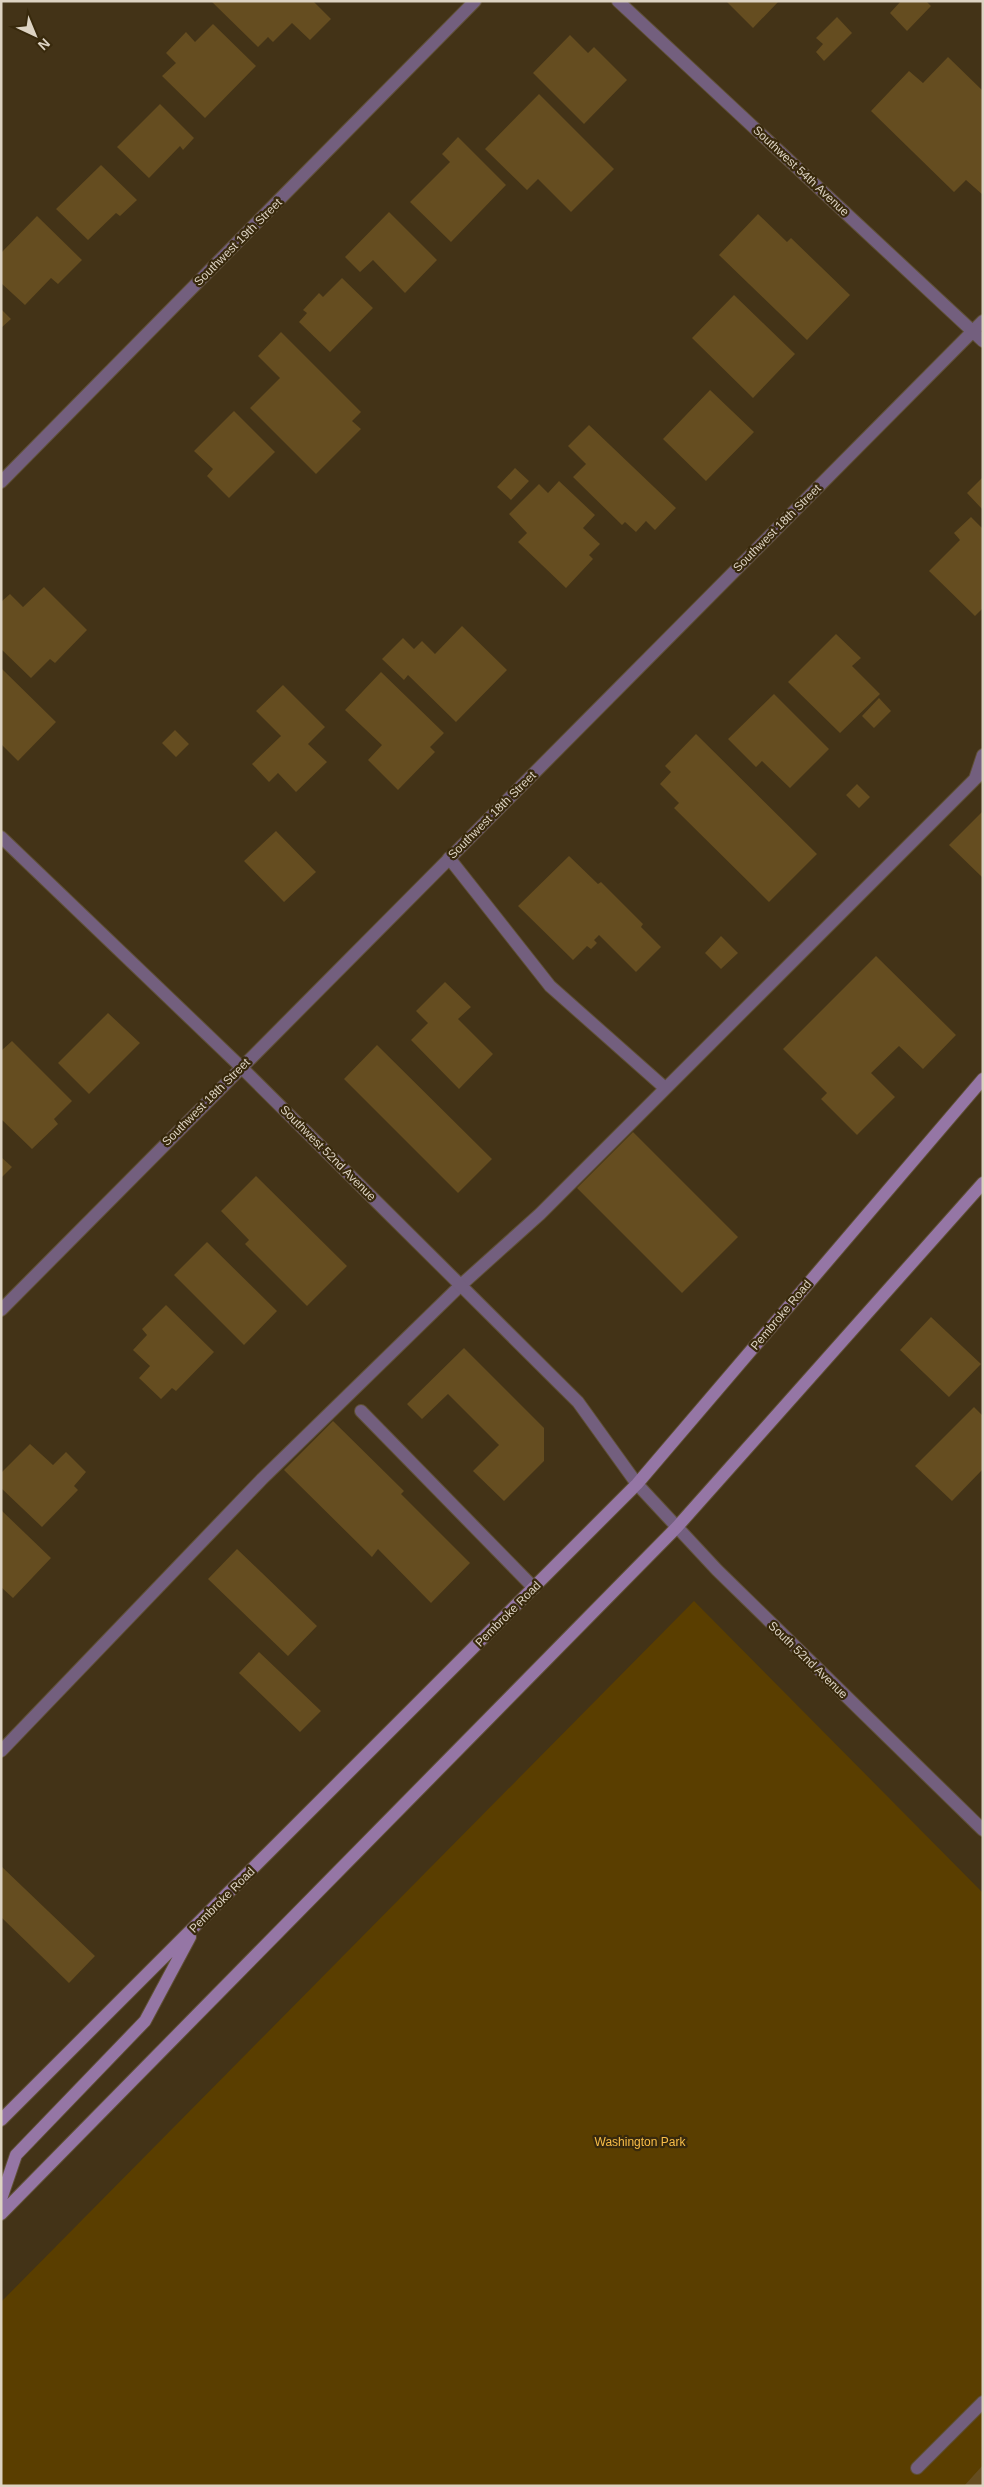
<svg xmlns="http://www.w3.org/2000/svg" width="984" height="2487" viewBox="0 0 984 2487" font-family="Helvetica,sans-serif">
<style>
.green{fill:#5a3e00}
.building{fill:#654d20}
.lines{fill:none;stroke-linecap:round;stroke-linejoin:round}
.lane-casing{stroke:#5f5036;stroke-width:14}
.street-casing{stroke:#5f5036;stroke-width:14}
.secondary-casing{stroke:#5f5036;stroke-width:14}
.lane{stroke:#735f7e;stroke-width:12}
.street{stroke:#735f7e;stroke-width:12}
.secondary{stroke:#9576a5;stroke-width:12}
.labels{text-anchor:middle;stroke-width:4.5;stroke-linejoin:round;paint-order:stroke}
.street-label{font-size:12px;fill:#ddd3c3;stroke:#38290c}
.park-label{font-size:12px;fill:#f9bd48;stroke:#38290c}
</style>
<rect width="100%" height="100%" fill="#433317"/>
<path class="green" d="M694 1601 983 1893V2486H1V2302Z"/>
<path class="building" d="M211 1H313L331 19 310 40 292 23 273 42 268 37 258 47Z
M726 1H779L753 28Z
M901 1H926L931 6 907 31 890 13Z
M837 17 852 33 824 61 816 52 823 44 816 38Z
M213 24 256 66 205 118 162 76 176 63 166 53 186 32 195 42Z
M570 35 588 53 594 47 627 80 584 124 533 73Z
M948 57 983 91V195L966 180 954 192 871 111 909 71 923 83Z
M539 94 614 169 571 212 538 179 527 190 485 149Z
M160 104 194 138 183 150 180 146 149 178 117 147Z
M458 137 506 185 451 242 410 202 450 162 442 154Z
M101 165 137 200 120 216 116 213 88 240 56 209Z
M389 212 437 260 405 293 373 260 360 272 345 257Z
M758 214 787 242 791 238 850 295 807 340 719 255Z
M37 216 82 260 58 284 51 278 25 305 1 283V253Z
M342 278 373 308 330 352 299 322 307 313 303 310 319 293 323 297Z
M734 295 795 354 753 398 692 338Z
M1 309 11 319 1 328Z
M281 332 361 412 352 421 361 429 316 474 250 408 280 378 258 356Z
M710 390 754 432 706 481 663 439Z
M234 411 275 452 229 498 207 476 213 469 194 451Z
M589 425 676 508 655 530 646 521 636 532 625 522 622 525 573 477 586 464 568 446Z
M515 468 529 481 511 500 497 487Z
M983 477V510L967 493Z
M559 481 595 515 583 528 600 544 589 555 593 559 566 588 518 542 527 533 509 514 539 484 548 493Z
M971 517 983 529V608L975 616 929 571 960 540 954 533Z
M44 587 87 630 55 663 50 659 31 678 1 649V602L10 594 23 607Z
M462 626 507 670 456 722 408 675 404 680 382 659 403 638 414 649 422 641 435 654Z
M836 634 861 658 852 666 880 694 840 733 788 682Z
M1 668 56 722 18 761 1 744Z
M381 672 444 733 430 747 435 752 398 790 368 760 382 745 345 710Z
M283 685 325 727 308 744 327 762 296 792 278 773 269 782 252 764 281 736 256 711Z
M774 694 829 749 790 788 762 761 756 767 728 739Z
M879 698 891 711 874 728 862 716Z
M175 730 189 744 176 757 162 743Z
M696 734 817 854 769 902 674 808 679 803 660 784 671 772 665 766Z
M857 784 870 797 859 808 846 795Z
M983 811V878L949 845Z
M276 831 316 872 284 902 244 861Z
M569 856 598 884 601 882 643 924 641 927 661 947 636 972 599 935 594 940 597 943 591 949 587 946 573 960 518 906Z
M721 936 738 953 721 969 705 953Z
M876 956 956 1035 923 1069 899 1046 871 1073 895 1097 857 1135 821 1099 827 1093 783 1049Z
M445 982 471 1007 458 1019 493 1054 459 1089 411 1040 428 1023 416 1011Z
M108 1013 140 1043 89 1094 58 1063Z
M12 1041 72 1101 54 1119 58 1124 32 1149 1 1119V1051Z
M377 1045 492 1159 458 1193 344 1079Z
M633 1132 738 1237 682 1293 577 1188Z
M1 1157 12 1167 1 1178Z
M256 1176 347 1266 307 1306 245 1244 249 1240 221 1211Z
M207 1242 277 1311 244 1345 174 1275Z
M166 1305 214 1352 176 1391 172 1388 161 1399 139 1378 150 1366 133 1350 147 1335 142 1329Z
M931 1317 981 1364 949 1397 900 1350Z
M464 1348 544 1428V1461L504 1501 473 1471 499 1445 448 1394 422 1419 407 1404Z
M974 1407 983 1416V1469L952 1501 915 1466Z
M333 1421 404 1491 401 1494 470 1563 431 1603 378 1549 372 1557 284 1470Z
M30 1444 53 1465 66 1452 86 1472 74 1486 78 1490 42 1527 1 1488V1473Z
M1 1510 51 1558 13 1598 1 1587Z
M237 1549 317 1626 288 1656 208 1579Z
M259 1652 321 1711 300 1732 239 1673Z
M1 1866 95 1956 69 1983 1 1917Z
M983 2465V2486H964Z"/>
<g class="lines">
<defs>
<path id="lane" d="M975 779 983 755
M449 858 550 986 665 1088
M361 1411 534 1588
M1 1751 262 1479 461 1285 540 1214 981 773 983 775
M917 2468 983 2402"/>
<path id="street" d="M618 1 983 341
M1 482 475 1
M1 837 241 1067 578 1402 637 1484 717 1570 983 1830
M1 1310 983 321"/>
<path id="secondary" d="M1 2120 637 1484 983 1079
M1 2199 16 2155 145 2021 190 1937
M1 2214 677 1527 983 1183"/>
</defs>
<use href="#lane" class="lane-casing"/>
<use href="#street" class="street-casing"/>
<use href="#secondary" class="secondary-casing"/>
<use href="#lane" class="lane"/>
<use href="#street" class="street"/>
<use href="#secondary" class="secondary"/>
</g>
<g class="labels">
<g class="street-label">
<text transform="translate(801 171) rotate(43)" y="4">Southwest 54th Avenue</text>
<text transform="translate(238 242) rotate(-45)" y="4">Southwest 19th Street</text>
<text transform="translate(777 528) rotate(-45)" y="4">Southwest 18th Street</text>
<text transform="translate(492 815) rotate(-45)" y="4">Southwest 18th Street</text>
<text transform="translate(206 1102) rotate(-45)" y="4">Southwest 18th Street</text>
<text transform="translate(328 1153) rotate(45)" y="4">Southwest 52nd Avenue</text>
<text transform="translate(781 1315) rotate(-50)" y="4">Pembroke Road</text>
<text transform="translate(508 1614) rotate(-45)" y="4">Pembroke Road</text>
<text transform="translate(808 1660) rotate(44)" y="4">South 52nd Avenue</text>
<text transform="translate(222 1900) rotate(-45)" y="4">Pembroke Road</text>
</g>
<g class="park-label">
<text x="640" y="2146">Washington Park</text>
</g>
</g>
<rect width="984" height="2487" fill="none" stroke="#ddd3c3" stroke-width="5"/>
<g transform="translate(35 35) rotate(136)" stroke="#38290c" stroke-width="4" paint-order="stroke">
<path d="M0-4L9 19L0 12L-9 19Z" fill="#ddd3c3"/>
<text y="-8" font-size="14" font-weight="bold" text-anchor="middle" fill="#ddd3c3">N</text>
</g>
</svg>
